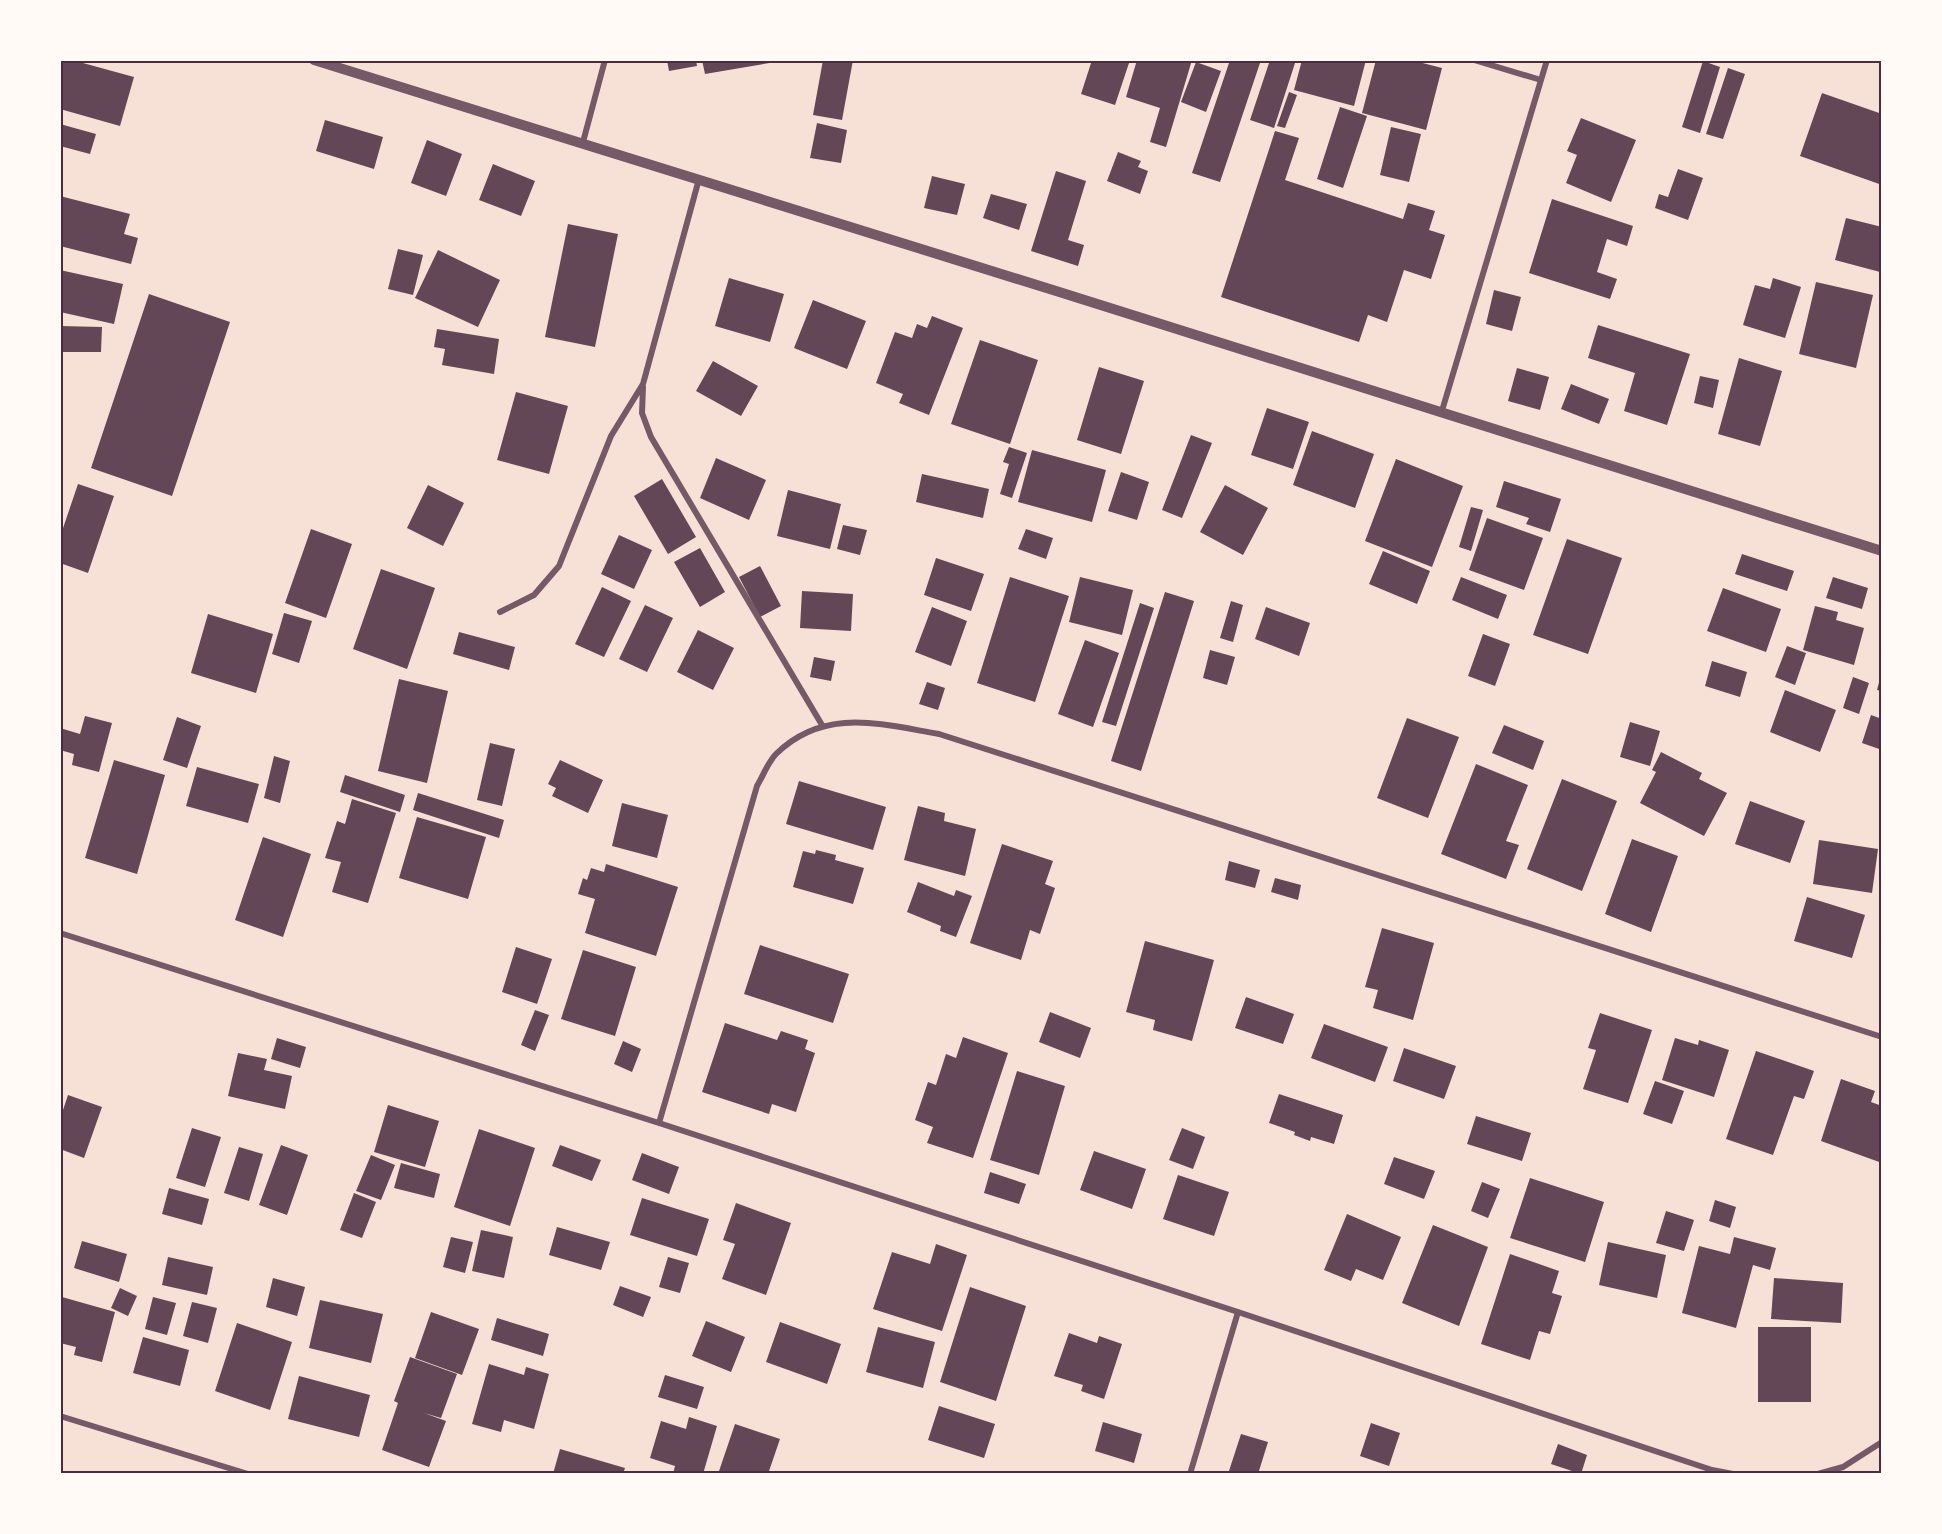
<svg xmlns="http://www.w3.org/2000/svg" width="1942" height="1534" viewBox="0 0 1942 1534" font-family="Raleway,sans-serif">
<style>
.building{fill:#644757}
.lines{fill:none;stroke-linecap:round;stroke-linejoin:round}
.minor{stroke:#755966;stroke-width:6}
.tertiary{stroke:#755966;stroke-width:10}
.neatline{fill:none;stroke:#4a2c40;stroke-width:2}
</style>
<rect width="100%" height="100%" fill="#f7e1d7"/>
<path class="building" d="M63 60H72L134 77 120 126 60 109V70Z
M667 60H696L697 66 669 71Z
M702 60H781V61L705 74Z
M823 60H853L842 120 813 115Z
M1092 60H1130L1115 105 1081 94Z
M1137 60H1192L1166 147 1150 142 1160 108 1126 97Z
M1230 60H1261L1220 182 1192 173Z
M1270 60H1296L1274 128 1250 120Z
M1302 60H1366L1354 106 1294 90Z
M1376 60H1411L1442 68 1426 130 1362 113Z
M1703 61 1720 67 1700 133 1682 127Z
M1196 62 1221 71 1206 112 1181 102Z
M1728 68 1745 74 1723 139 1706 134Z
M1289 92 1297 95 1285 128 1277 126Z
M1822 93 1882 114V185L1800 156Z
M1340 107 1367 116 1343 188 1317 179Z
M1581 118 1636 140 1611 202 1566 183 1577 155 1567 151Z
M325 120 383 137 374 169 316 151Z
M817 123 847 130 841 163 810 158Z
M60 124 96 134 90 154 60 146Z
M1391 127 1421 134 1409 182 1380 175Z
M1275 131 1299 138 1285 180 1403 219 1408 203 1435 211 1429 230 1445 235 1431 279 1404 270 1387 322 1368 315 1359 342 1221 297Z
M427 140 462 154 446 196 411 183Z
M1118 152 1141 161 1138 167 1148 171 1140 194 1107 181Z
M493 164 535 181 521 216 479 200Z
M1678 169 1703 178 1688 220 1655 208 1659 194 1668 197Z
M1056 171 1086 181 1068 240 1084 245 1078 266 1031 251Z
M932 176 965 184 957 215 924 208Z
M991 194 1027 204 1019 230 983 218Z
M60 196 130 214 124 234 138 238 131 264 60 246Z
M1552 199 1633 226 1627 246 1607 239 1597 272 1617 279 1610 299 1529 273Z
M1846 218 1882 227V264L1880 272 1835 260Z
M568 224 618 234 595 347 545 337Z
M398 249 423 255 413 295 388 289Z
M438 250 500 280 478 327 415 298Z
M60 270 123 284 114 324 60 312Z
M729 278 784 294 770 342 715 326Z
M1773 278 1801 287 1785 338 1743 325 1755 285 1770 289Z
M1816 282 1873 295 1856 368 1799 354Z
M1494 290 1521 297 1512 331 1486 324Z
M149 294 230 322 172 496 91 468Z
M813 300 866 321 847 369 794 348Z
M932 316 963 328 929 415 899 403 903 394 876 383 895 332 912 338 917 324 927 328Z
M1598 325 1690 354 1667 425 1624 411 1635 373 1588 358Z
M60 326 102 327 101 352H60Z
M437 329 499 339 494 374 442 365 445 349 434 347Z
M980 340 1038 360 1010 444 951 424Z
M1739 358 1782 371 1760 446 1718 434Z
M713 361 758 386 741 416 696 391Z
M1099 367 1144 381 1121 454 1077 440Z
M1517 368 1549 377 1540 410 1508 401Z
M1700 376 1719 380 1713 408 1694 403Z
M1571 384 1609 399 1599 424 1561 409Z
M516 392 568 406 549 474 497 460Z
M1267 408 1309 422 1293 469 1251 455Z
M1312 431 1374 454 1355 508 1293 485Z
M1191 435 1212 443 1182 518 1162 510Z
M1009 447 1027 453 1012 498 1000 494 1009 464 1003 462Z
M1032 450 1106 470 1092 522 1018 502Z
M716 458 766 480 749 520 700 498Z
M1396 459 1463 486 1432 567 1365 541Z
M1121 472 1149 482 1137 520 1108 511Z
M922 474 989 489 983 518 916 502Z
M662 479 696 537 668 554 634 496Z
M1504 481 1561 499 1550 532 1526 524 1529 518 1496 507Z
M78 484 114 496 88 573 60 563V537Z
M428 485 464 503 443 546 407 528Z
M1225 485 1268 508 1243 555 1200 532Z
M788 490 841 504 830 549 777 536Z
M1471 507 1483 510 1471 551 1459 547Z
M1487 518 1543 538 1524 590 1469 570Z
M843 525 867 530 860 555 837 549Z
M311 529 352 544 326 618 285 603Z
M1026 529 1053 538 1046 559 1018 549Z
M619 535 652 550 634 589 601 574Z
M1567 539 1622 558 1588 654 1533 635Z
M700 548 725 592 700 607 674 562Z
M1383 551 1430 571 1417 604 1369 584Z
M1742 554 1794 571 1787 591 1735 574Z
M936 558 984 574 971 611 924 595Z
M760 566 781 606 760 617 739 577Z
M381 569 435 588 407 669 353 649Z
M1010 577 1069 596 1035 702 977 683Z
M1080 577 1133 590 1122 635 1069 622Z
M1461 577 1507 595 1498 619 1452 600Z
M1833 577 1868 588 1862 609 1826 598Z
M602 587 631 601 604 657 575 644Z
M1723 588 1781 609 1766 652 1707 631Z
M802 591 853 594 851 631 800 628Z
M1165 592 1194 601 1141 771 1111 761Z
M1231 601 1243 605 1233 642 1220 638Z
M1140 603 1154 608 1116 726 1102 722Z
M645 605 673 618 647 672 619 659Z
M1815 606 1838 612 1836 620 1864 628 1854 665 1803 650Z
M932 607 967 621 951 666 915 652Z
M1266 607 1310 623 1299 656 1255 639Z
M284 613 312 621 299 663 272 654Z
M208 614 273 634 256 693 191 673Z
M698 630 734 648 713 690 677 672Z
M459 632 515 647 509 670 453 654Z
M1483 634 1510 644 1495 686 1468 676Z
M1085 640 1119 653 1093 727 1058 714Z
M1787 646 1806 653 1795 685 1775 677Z
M1210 650 1235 657 1227 685 1203 678Z
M814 657 835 661 831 681 810 677Z
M1712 661 1747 672 1740 697 1705 686Z
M1881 675H1882V691L1877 690Z
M1853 677 1869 683 1859 714 1843 708Z
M399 679 448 691 427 783 378 771Z
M927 682 945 688 938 710 919 704Z
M1785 690 1836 710 1820 752 1770 732Z
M1871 715 1882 719V750L1862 743Z
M85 716 112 723 99 772 72 765 74 754 60 750V728L80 734Z
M177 717 201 726 187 768 163 760Z
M1407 718 1459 737 1428 818 1377 798Z
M1630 722 1660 731 1650 766 1620 757Z
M1504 725 1544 741 1533 770 1492 753Z
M490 743 515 749 502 806 477 800Z
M1661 752 1702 773 1699 779 1727 793 1704 836 1640 803 1656 772 1652 770Z
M274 756 290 761 280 803 264 798Z
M114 760 165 775 137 874 85 858Z
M560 760 603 780 588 813 552 796 556 788 548 784Z
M1476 764 1528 785 1506 841 1519 845 1506 879 1441 854Z
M197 767 259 784 248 823 186 806Z
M345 775 405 795 400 812 340 792Z
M1562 779 1617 801 1582 891 1527 869Z
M799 781 886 807 873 850 786 824Z
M418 793 504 820 499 838 413 810Z
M352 799 396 813 368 903 332 892 341 862 325 858 337 821 345 824Z
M1750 801 1805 821 1790 863 1735 844Z
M622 803 668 815 657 858 612 846Z
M918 806 945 813 944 821 976 829 965 876 904 860Z
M417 817 486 837 468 899 399 878Z
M263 837 311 854 283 937 235 920Z
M1632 839 1678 856 1651 932 1605 914Z
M1819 840 1878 849 1872 893 1813 884Z
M1002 844 1053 861 1045 884 1055 888 1040 934 1030 930 1021 960 970 943Z
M816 850 836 855 835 860 864 868 853 904 793 887 803 851 815 854Z
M1229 861 1260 870 1255 888 1225 880Z
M606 864 678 887 656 956 585 933 595 899 578 894 583 878 587 880 591 868 604 872Z
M1275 878 1301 885 1298 900 1271 892Z
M918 882 954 896 956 890 972 896 956 937 940 931 941 926 907 912Z
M1807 897 1865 915 1852 958 1794 941Z
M1382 928 1434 943 1413 1020 1373 1008 1378 990 1365 987Z
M1145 941 1214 960 1192 1041 1153 1030 1155 1020 1126 1012Z
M760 945 849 974 833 1023 744 994Z
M516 947 552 959 537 1004 502 992Z
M583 950 636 967 615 1036 561 1019Z
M1246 997 1294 1014 1283 1044 1235 1028Z
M535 1010 549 1015 535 1051 521 1045Z
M1050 1012 1091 1028 1080 1058 1039 1042Z
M1600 1013 1652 1030 1628 1103 1583 1089 1596 1050 1588 1048Z
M725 1023 777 1040 781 1031 808 1040 805 1049 815 1053 796 1112 772 1104 769 1114 702 1092Z
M1324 1024 1388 1047 1375 1082 1311 1058Z
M963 1037 1008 1053 973 1158 927 1143 933 1127 915 1120 928 1082 936 1085 946 1054 956 1058Z
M277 1038 306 1047 300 1068 271 1059Z
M1675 1038 1698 1045 1699 1040 1729 1050 1714 1097 1662 1080Z
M623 1041 641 1049 632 1072 614 1064Z
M1404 1048 1456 1066 1444 1099 1393 1081Z
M1756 1051 1814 1071 1804 1099 1794 1096 1773 1155 1726 1139Z
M238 1053 267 1059 264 1070 292 1076 285 1109 228 1096Z
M1017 1071 1065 1086 1039 1175 990 1160Z
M1841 1079 1875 1091 1871 1102 1882 1106V1163L1821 1141Z
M1655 1081 1684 1091 1672 1124 1643 1114Z
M1279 1094 1343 1115 1334 1144 1311 1137 1310 1141 1294 1135 1295 1132 1269 1123Z
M68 1095 102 1107 84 1158 60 1149V1119Z
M388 1105 439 1121 425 1167 374 1152Z
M1476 1116 1531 1133 1522 1161 1467 1144Z
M192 1128 221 1137 205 1187 176 1178Z
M1182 1128 1205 1137 1193 1169 1169 1160Z
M479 1129 535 1148 510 1226 454 1207Z
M281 1145 308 1155 287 1215 259 1205Z
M560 1145 601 1160 592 1181 552 1166Z
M239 1147 263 1154 249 1201 224 1193Z
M1094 1151 1146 1169 1132 1209 1080 1190Z
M642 1153 679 1167 669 1194 632 1180Z
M371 1155 395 1165 381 1200 356 1191Z
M1394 1157 1435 1171 1424 1199 1384 1184Z
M401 1163 440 1174 434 1198 394 1188Z
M990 1172 1026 1184 1019 1204 984 1193Z
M1178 1175 1229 1192 1214 1236 1163 1219Z
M1530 1178 1604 1202 1585 1262 1510 1238Z
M1482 1182 1500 1189 1488 1218 1471 1211Z
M169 1188 209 1199 202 1225 162 1214Z
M354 1193 376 1202 362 1238 340 1230Z
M642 1198 709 1219 697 1256 630 1235Z
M1715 1200 1736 1207 1730 1228 1709 1221Z
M736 1203 791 1223 766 1295 722 1279 735 1244 723 1240Z
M1666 1211 1694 1220 1684 1251 1656 1243Z
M1347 1214 1401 1237 1383 1280 1356 1269 1351 1281 1324 1270Z
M1433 1225 1488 1247 1459 1326 1402 1303Z
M557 1227 610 1242 601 1270 549 1255Z
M481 1230 513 1237 504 1278 472 1271Z
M451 1237 473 1242 465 1273 443 1267Z
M1734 1237 1776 1248 1770 1270 1753 1265 1736 1328 1682 1313 1699 1246 1730 1254Z
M82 1241 127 1254 119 1282 74 1268Z
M1608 1242 1666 1255 1657 1298 1599 1285Z
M936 1244 967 1255 942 1331 873 1309 892 1252 930 1264Z
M1510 1254 1559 1271 1552 1293 1562 1296 1550 1334 1539 1331 1530 1360 1481 1344Z
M168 1257 213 1267 207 1295 162 1285Z
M668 1257 689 1263 680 1293 659 1287Z
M273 1278 305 1287 297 1316 266 1307Z
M1774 1278 1843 1283 1841 1323 1771 1319Z
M620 1286 651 1297 643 1317 613 1305Z
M970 1287 1026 1306 996 1401 940 1382Z
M120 1288 137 1296 128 1316 111 1308Z
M62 1297 115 1312 102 1362 74 1355 76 1347 60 1343V1304Z
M153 1297 176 1303 167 1335 145 1329Z
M320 1300 383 1314 371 1363 309 1348Z
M192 1302 217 1308 208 1343 183 1336Z
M431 1312 479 1329 462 1375 415 1358Z
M497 1318 549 1334 543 1356 491 1340Z
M706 1321 745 1337 731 1372 692 1356Z
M780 1322 841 1344 827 1384 766 1362Z
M237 1323 292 1342 270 1410 215 1391Z
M878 1327 935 1342 923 1388 866 1372Z
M1758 1327H1811V1402H1758Z
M1069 1333 1097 1343 1099 1336 1122 1344 1104 1399 1081 1391 1083 1385 1054 1376Z
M143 1337 189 1350 180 1386 133 1373Z
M410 1357 457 1374 441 1418 424 1413 446 1421 429 1467 382 1450 398 1403 394 1401Z
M489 1364 524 1375 526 1367 549 1374 534 1429 504 1420 501 1432 472 1424Z
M665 1375 704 1387 697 1409 658 1397Z
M299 1376 370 1395 359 1437 288 1419Z
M939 1406 995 1424 984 1458 928 1440Z
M689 1417 717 1426 703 1474H673L675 1466 650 1458 661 1421 686 1429Z
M1103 1422 1142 1434 1134 1463 1095 1451Z
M1371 1423 1400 1433 1389 1466 1360 1456Z
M735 1424 780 1439 768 1474H718Z
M1241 1434 1268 1442 1258 1474H1228Z
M1558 1444 1587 1455 1581 1474 1551 1464Z
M560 1449 625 1468 623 1474H553Z"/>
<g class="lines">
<path class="minor" d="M1474 60 1541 80
M583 142 605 60
M643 387 642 413 651 437 822 725
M1441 414 1547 60
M500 612 534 595 559 566 611 436 643 384 699 179
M60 933 659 1123 1238 1312 1712 1470 1733 1474
M659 1123 757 786C763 776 768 762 776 754 824 707 880 724 939 734L1882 1037
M60 1416 248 1474
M1190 1474 1238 1312
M1818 1474 1843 1467 1882 1442"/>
<path class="tertiary" d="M314 60C838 219 1359 389 1882 551"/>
</g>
<rect width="1942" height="1534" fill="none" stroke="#fffaf5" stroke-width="123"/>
<rect x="62" y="62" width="1818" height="1410" class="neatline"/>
</svg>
